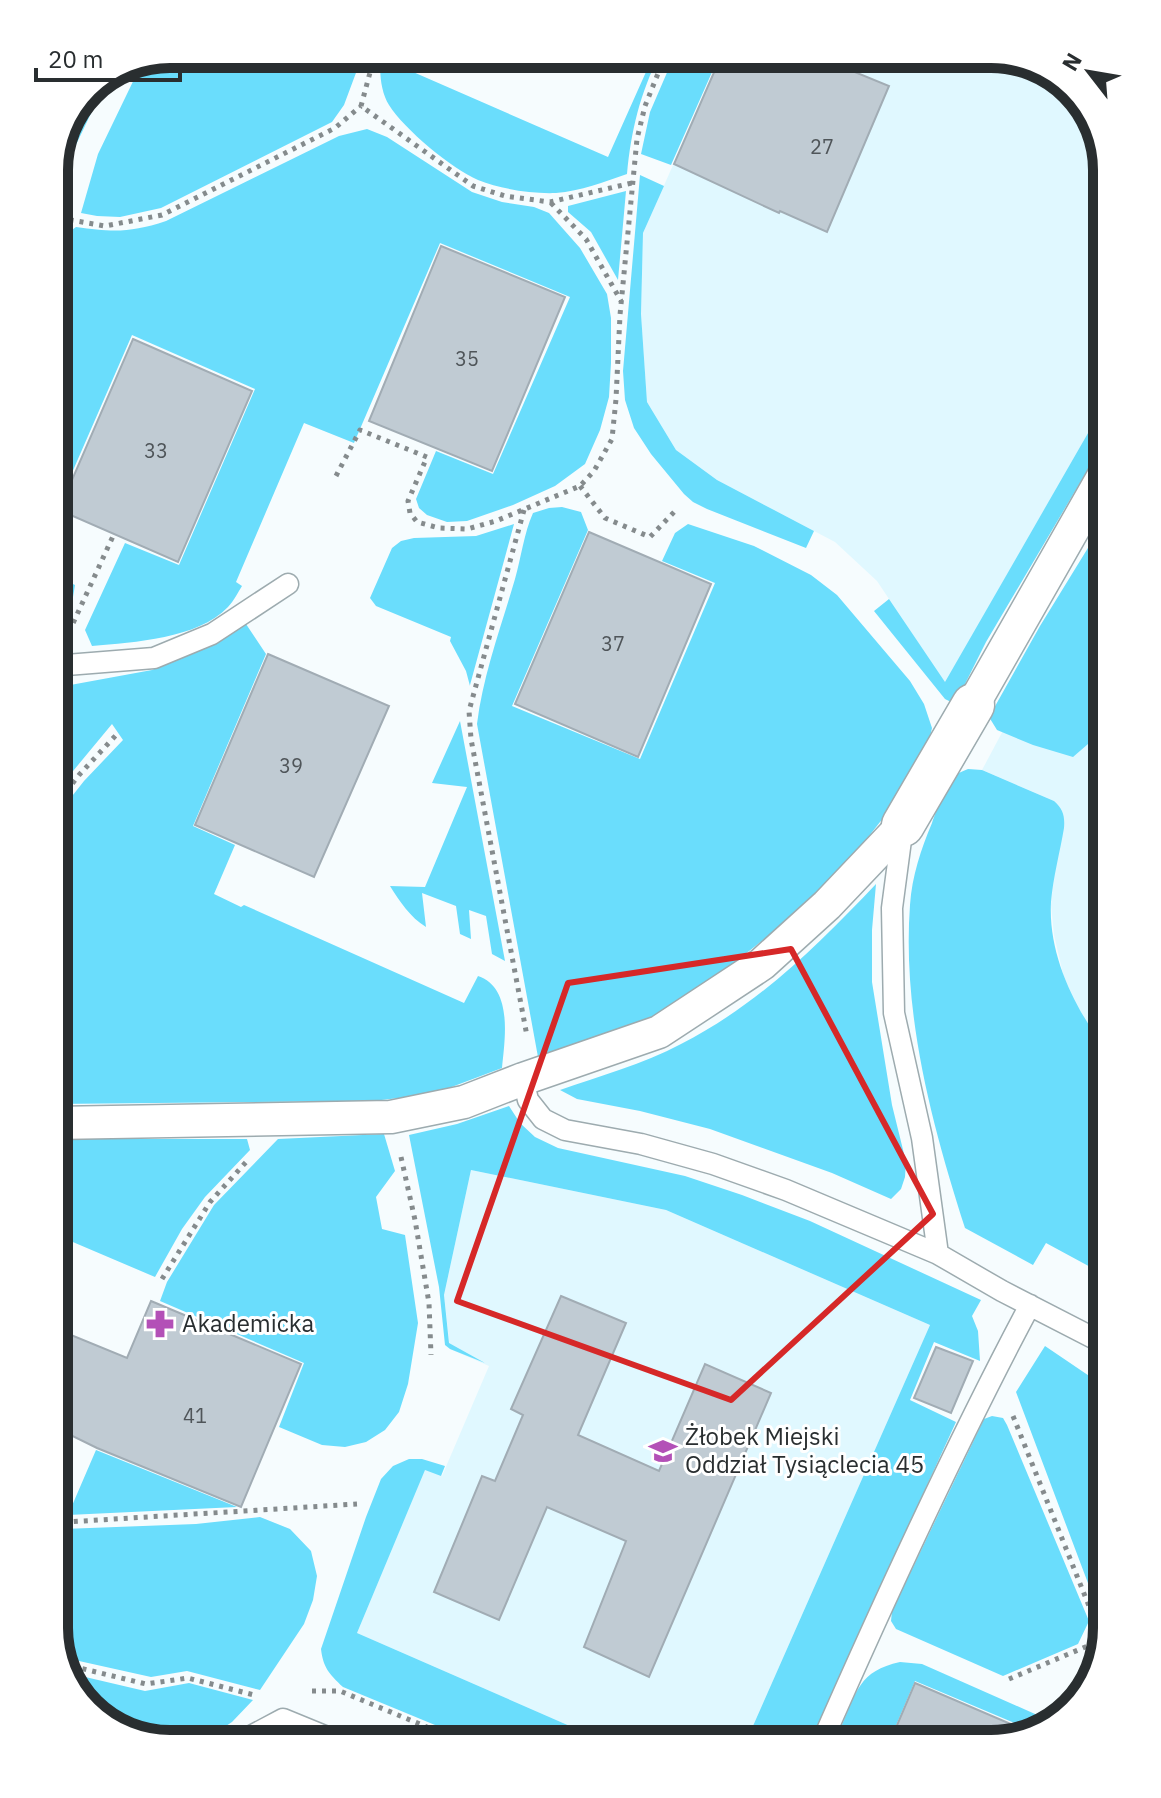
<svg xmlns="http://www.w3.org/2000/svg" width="1161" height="1798" viewBox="0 0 1161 1798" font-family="'IBM Plex Sans',sans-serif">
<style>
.built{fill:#e0f8ff}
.green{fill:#6addfc}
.building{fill:#c0cbd3;stroke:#a1acb4;stroke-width:2}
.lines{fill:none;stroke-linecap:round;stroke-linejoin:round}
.service-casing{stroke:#9dabaf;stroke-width:23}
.pedestrian-casing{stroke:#9dabaf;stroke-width:35}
.minor-casing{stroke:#9dabaf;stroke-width:45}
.path{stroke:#858b8d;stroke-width:5;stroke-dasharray:4 6;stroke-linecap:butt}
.service{stroke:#fff;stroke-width:20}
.pedestrian{stroke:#fff;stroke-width:32}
.minor{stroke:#fff;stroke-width:42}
.marked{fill:none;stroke:#d62828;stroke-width:6;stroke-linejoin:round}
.labels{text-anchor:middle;stroke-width:6;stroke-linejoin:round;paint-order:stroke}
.number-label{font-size:20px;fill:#4f5559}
.poi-label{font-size:24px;fill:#292e30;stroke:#fff;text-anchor:start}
.rim{fill:none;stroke:#292e30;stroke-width:10}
</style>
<rect width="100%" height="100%" fill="#f6fcfe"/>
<path class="built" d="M722 54H931L945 59 975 64 1000 55 1055 73 1095 119 1107 171V400L945 683 877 581 835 542 717 480 676 450 647 402 641 314 643 233Z
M1107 536V1052L1088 1026 1074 1001 1063 974 1054 935 1051 905 1053 883 1054 801 982 770Z
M471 1170 666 1210 930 1325 745 1744H611L357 1633 425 1469 442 1476 489 1366 450 1349 444 1295Z"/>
<path class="green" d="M171 54H363L344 105 332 122 161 208 120 217 97 216 81 213 98 154 140 67Z
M654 54H660C640 93 631 131 627 174 604 182 581 191 556 193 531 194 501 189 478 180 452 169 404 129 389 105 381 92 379 73 381 58L608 157Z
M675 54H720L671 165 641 154 650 112Z
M107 80 61 176 54 181V163L88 88Z
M367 129 387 137 472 192 502 202 534 207 549 213 580 248 607 294 611 318V363L609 397 600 430 585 464 555 486 513 505 467 521 447 522 427 515 419 508 416 499 436 451 493 474 570 297 440 243 354 443 304 423 236 582 242 586C238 592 234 601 228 607 197 639 135 642 92 646L85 630 125 543 179 565 255 389 132 335 54 514V243L76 227C112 232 130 233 166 221L339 136Z
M640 175 664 186 643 233 641 314 647 402 676 450 717 480 814 531 806 548 707 509 693 502 684 494 651 454 634 428 625 400 623 371Z
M626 191 618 280 591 232 568 212V206Z
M1107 400V437L986 642 955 704 945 699 874 611 889 599 945 682Z
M562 507 581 512 588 530 512 706 640 759 715 583 662 561 675 533 688 524 754 546 811 575 837 595 910 681 924 704 932 728 928 746 898 799 862 845 825 884 777 929 725 970 656 1016 604 1036 538 1057 477 724C483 675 501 627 515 579 521 558 524 533 533 513L549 508Z
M1107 517V704L1088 744 1073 757 1033 745 997 730 989 717 1040 626Z
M514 524 470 685V686L466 671 450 641 451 637 376 606 370 598 392 548 401 541 414 538 476 536Z
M54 575 75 585 72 603 54 634Z
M244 621 266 654 193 826 235 845 214 894 241 907 244 905 464 1003 478 976C513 988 505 1038 502 1068L433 1094 373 1101 54 1104V819L84 781 123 740 112 724 54 794V688L152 670 210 643Z
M460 721 505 961 492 954 486 916 469 910 471 939 460 934 456 906 422 893 426 927C410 917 400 902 390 886L425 887 467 787 432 783Z
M968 769 982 770 1054 801C1063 809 1065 816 1064 828 1060 852 1053 877 1051 902 1048 957 1076 1009 1107 1052V1276L1046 1243 1033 1265 965 1228C932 1125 902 1014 910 905 912 876 921 849 932 823 936 811 948 781 957 774 960 772 964 771 968 769Z
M876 884 872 930V982L892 1105 906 1162 905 1177 901 1189 891 1199 832 1173 710 1129 640 1111 577 1099 560 1090C600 1076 643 1064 681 1044 759 1004 817 946 876 884Z
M509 1106 520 1123 535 1137 558 1148 685 1176 742 1195 810 1221 981 1300 972 1316 978 1331 980 1361 934 1342 910 1400 956 1422 857 1638 810 1744H745L930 1325 666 1210 471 1170 444 1295 449 1343 485 1363 450 1349 445 1345 439 1287 409 1135 457 1124Z
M384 1134 395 1171 376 1197 382 1229 405 1235 418 1323 408 1384 399 1412 385 1430 366 1442 345 1447 322 1445 279 1427 304 1363 160 1301 167 1282 214 1205 278 1139Z
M54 1139H247L250 1150 205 1197 182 1229 155 1277 54 1234Z
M1045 1346 1107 1388V1618L1100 1615 1016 1392Z
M992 1416 1003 1418 1007 1425 1089 1621 1078 1644 1003 1676 896 1629 891 1621 892 1611 984 1419Z
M96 1450 237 1507 68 1515Z
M409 1459H422L445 1466 441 1476 425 1470 357 1633 611 1744H481L343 1687C329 1674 323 1667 321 1649L366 1517 381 1479 393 1466Z
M260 1517 290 1529 311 1551 317 1576 313 1600 304 1624 260 1690 187 1671 151 1677 61 1657 54 1627V1553L63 1529 196 1524Z
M900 1662 922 1664 1053 1722 1042 1732 1038 1733 915 1681 888 1744 841 1727C857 1691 859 1671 900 1662Z
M64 1672 145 1691 189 1683 253 1700 232 1722 199 1744H163L106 1725 66 1679Z"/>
<path class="building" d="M722 54H811L889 86 827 232 780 211 779 213 674 164Z
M441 246 565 297 492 471 369 421Z
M133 339 252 391 178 562 59 510Z
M589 532 711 584 638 757 515 704Z
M268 654 389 706 314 877 195 825Z
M561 1296 626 1323 578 1435 659 1471 705 1364 771 1393 649 1677 584 1647 626 1541 547 1507 499 1620 434 1592 482 1476 495 1481 523 1415 511 1409Z
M151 1301 301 1364 241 1507 97 1448 54 1427V1328L127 1358Z
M936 1347 973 1361 951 1413 914 1398Z
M915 1683 1034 1734 990 1744H889Z"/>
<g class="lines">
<defs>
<path id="service" d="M54 666 154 658 212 634 288 584
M903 825 892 908 894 1013 922 1138 938 1254
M523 1079 528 1100 543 1119 565 1130 641 1144 713 1164 786 1190 938 1254 1002 1291 1107 1345
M236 1744 283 1719 344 1744
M821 1744C886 1596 954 1448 1030 1305"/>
<path id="pedestrian" d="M973 705 1107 470
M54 1123 391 1117 464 1102 523 1079 659 1032 762 964 827 905 903 825"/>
<path id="minor" d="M903 825 973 705"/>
</defs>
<use href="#service" class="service-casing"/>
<use href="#pedestrian" class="pedestrian-casing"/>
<use href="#minor" class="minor-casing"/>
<path class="path" d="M375 54 361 106 473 186 505 196 550 202 632 183
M551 203 586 239 621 301
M54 233 71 220 105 226 162 215 335 128 361 106
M336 476 360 430 427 457 408 501 410 513 417 522 439 528 467 529 496 521 580 486 594 471 612 439 616 399 620 315 637 139 645 106 659 71 668 54
M580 486 605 518 650 537 677 509
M524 510 469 711 471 739 527 1036
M69 632 114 534
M54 807 79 775 118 733
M401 1157 415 1220 429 1303 431 1355
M162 1279 210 1202 247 1161
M1013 1416 1103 1641
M54 1520 66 1522 357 1504
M63 1664 146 1684 188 1678 254 1695
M1009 1679 1102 1640
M312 1691H340L468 1744"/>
<use href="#service" class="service"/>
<use href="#pedestrian" class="pedestrian"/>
<use href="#minor" class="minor"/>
</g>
<path class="marked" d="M791 949 933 1214 731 1400 457 1301 568 983Z"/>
<defs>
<symbol id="pharmacy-bare" viewBox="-9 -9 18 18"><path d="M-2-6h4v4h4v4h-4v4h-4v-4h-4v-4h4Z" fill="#b350b7" stroke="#fff" stroke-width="2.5" paint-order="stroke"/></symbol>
<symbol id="school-bare" viewBox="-9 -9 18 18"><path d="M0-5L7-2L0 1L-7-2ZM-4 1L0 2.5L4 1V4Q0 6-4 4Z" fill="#b350b7" stroke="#fff" stroke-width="2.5" paint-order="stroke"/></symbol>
</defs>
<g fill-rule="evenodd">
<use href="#pharmacy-bare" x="140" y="1304" width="40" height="40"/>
<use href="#school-bare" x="643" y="1431" width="40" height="40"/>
</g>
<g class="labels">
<g class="number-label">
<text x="822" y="154">27</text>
<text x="467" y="366">35</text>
<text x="156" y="458">33</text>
<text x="613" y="651">37</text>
<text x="291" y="773">39</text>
<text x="195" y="1423">41</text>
</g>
<g class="poi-label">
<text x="182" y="1332">Akademicka</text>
<text x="685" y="1445">Żłobek Miejski<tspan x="685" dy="28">Oddział Tysiąclecia 45</tspan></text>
</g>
</g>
<path d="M0 0H1161V1798H0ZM170 68H991A102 102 0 0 1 1093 170V1628A102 102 0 0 1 991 1730H170A102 102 0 0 1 68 1628V170A102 102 0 0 1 170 68Z" fill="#fff" fill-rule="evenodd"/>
<path class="rim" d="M170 68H991A102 102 0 0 1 1093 170V1628A102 102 0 0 1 991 1730H170A102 102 0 0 1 68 1628V170A102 102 0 0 1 170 68Z"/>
<g transform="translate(1089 72) rotate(301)" stroke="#ffffff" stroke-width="6" paint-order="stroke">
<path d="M0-6L14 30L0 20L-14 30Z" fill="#292e30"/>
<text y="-12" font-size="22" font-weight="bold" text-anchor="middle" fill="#292e30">N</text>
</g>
<path d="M36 68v12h144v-12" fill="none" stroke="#292e30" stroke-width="4"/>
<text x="48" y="68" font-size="24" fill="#292e30" stroke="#ffffff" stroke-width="6" paint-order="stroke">20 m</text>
</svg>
